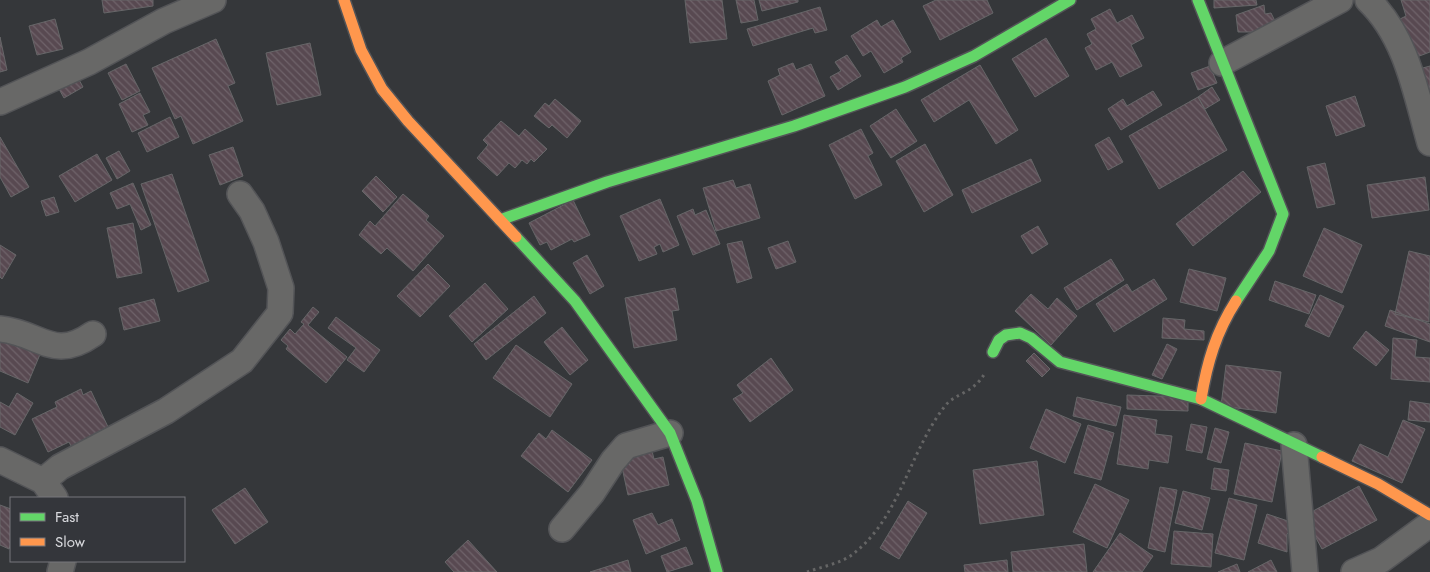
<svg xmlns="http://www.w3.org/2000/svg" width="1430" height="572" viewBox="0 0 1430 572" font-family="Jost,sans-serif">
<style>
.building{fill:url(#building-back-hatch);stroke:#666668}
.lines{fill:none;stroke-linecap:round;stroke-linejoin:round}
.street-casing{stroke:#535457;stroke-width:28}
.fast-casing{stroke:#535457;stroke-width:14}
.slow-casing{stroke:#535457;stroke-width:14}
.path{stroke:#656565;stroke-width:3;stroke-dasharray:2.5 4;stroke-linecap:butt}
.street{stroke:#686867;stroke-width:25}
.fast{stroke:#63d668;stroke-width:11}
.slow{stroke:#ff974d;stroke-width:11}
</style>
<defs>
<pattern id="building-back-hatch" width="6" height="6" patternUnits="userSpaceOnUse" patternTransform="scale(1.25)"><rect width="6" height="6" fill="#584951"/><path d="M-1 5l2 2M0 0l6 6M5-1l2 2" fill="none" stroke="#6f636a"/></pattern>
</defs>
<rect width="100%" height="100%" fill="#35373a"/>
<path class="building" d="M102 0H153V6L104 13Z
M685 0H722L727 39 690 43Z
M736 0H754L758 20 741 23Z
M759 0H798V2L762 11Z
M936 0H987L993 13 940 40 923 6Z
M1214 0H1256L1257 5 1214 8Z
M1401 0H1430V52L1414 58 1400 19 1406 16Z
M1264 5 1265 14 1271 13 1276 23 1265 29 1252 32H1238L1236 15Z
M820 7 827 30 815 33 813 28 753 46 747 29Z
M1110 9 1117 23 1132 15 1144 38 1131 45 1142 66 1120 77 1112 62 1096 70 1085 48 1092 44 1087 34 1096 29 1091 19Z
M55 19 63 49 37 55 29 26Z
M877 20 881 27 893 20 911 52 901 58 903 62 884 73 871 51 863 56 851 36Z
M0 37 7 70 0 72Z
M1046 38 1069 76 1035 97 1012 59Z
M216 39 235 83 228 86 243 121 193 144 181 116 175 119 152 68Z
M310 43 321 95 277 105 266 53Z
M847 55 861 76 838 90 830 77 841 71 835 62Z
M793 63 796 70 811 64 825 96 782 115 768 81 780 75 778 69Z
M126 64 140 91 122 100 108 73Z
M980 65 1018 130 996 144 969 100 934 122 921 100Z
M1210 66 1217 83 1198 90 1191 73Z
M1430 66V103L1419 69Z
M78 78 83 87 64 98 59 89Z
M1212 87 1220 100 1205 109 1198 97Z
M1153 91 1162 105 1121 130 1108 109 1123 99 1127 106Z
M140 93 150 112 143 115 148 125 132 132 119 104Z
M1355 96 1365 126 1336 136 1326 106Z
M1198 97 1227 150 1159 189 1129 136Z
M555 99 581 121 567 138 552 125 549 128 534 116 545 103 549 106Z
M896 109 917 141 891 158 870 126Z
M170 117 179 137 147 152 138 133Z
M501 121 519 136 525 129 547 149 534 162 531 159 527 164 522 160 515 168 509 163 497 176 477 158 488 145 483 140Z
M861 129 873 153 868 156 882 185 855 199 829 145Z
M0 137 29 187 11 197 0 177Z
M1109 137 1123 162 1108 170 1095 145Z
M925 144 953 195 924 212 896 161Z
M233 147 243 176 220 185 209 155Z
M119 151 130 171 117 179 106 158Z
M97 154 112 180 75 202 59 176Z
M1031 159 1041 181 972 213 962 190Z
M1325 163 1335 204 1317 208 1307 167Z
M1243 171 1261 192 1193 246 1176 224Z
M172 174 209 281 178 292 141 184Z
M376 176 397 197 383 212 362 191Z
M1425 177 1429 210 1372 218 1367 185Z
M733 180 736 188 750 184 760 218 716 231 703 188Z
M133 183 151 225 141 230 130 204 117 209 110 193Z
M403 194 429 216 426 220 444 236 413 271 387 248 381 254 359 235 370 221 375 226Z
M54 197 59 212 46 216 41 201Z
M660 199 679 245 663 252 660 244 654 247 657 254 639 261 620 216Z
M573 200 590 235 574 242 572 239 551 250 547 242 540 245 529 223Z
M693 209 695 215 706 210 720 244 693 255 677 216Z
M133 223 142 273 117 278 107 228Z
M1038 226 1048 244 1032 254 1021 236Z
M1324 228 1362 245 1342 293 1303 276Z
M742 241 752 278 737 283 727 244Z
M788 241 796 262 776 269 768 248Z
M0 245 16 255 2 279 0 277Z
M1409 251 1430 256 1429 322 1395 314Z
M587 255 604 286 590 294 573 263Z
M1111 259 1124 280 1077 310 1064 288Z
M428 264 450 286 420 317 397 296Z
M1189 269 1226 278 1217 311 1180 302Z
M1154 279 1167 299 1114 332 1096 304 1127 284 1132 292Z
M1275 281 1316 295 1309 314 1269 300Z
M485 283 508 309 472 342 449 316Z
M675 288 679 310 672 311 677 340 634 348 625 298Z
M1031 294 1048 309 1057 298 1077 316 1051 345 1015 311Z
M1320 295 1344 306 1329 337 1305 326Z
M534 296 546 313 486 360 474 344Z
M154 299 160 321 124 330 119 308Z
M313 307 319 312 308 325 347 357 326 383 286 349 288 346 281 340 290 329 295 334 304 324 301 322Z
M1390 310 1430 324V342L1385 326Z
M336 317 380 350 364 372 347 360 356 348 328 328Z
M1163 318 1185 320 1184 329 1204 331V340L1162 338Z
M562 327 588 360 570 375 544 342Z
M1366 331 1389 350 1376 366 1353 348Z
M0 334 41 352 28 383 0 371Z
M1393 338 1417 340 1415 357 1430 358V382L1391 379Z
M1167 344 1177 349 1162 379 1152 375Z
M516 345 572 384 550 417 493 378Z
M1034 353 1050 369 1042 377 1026 361Z
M771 358 793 390 750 422 733 399 743 393 737 385Z
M1226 365 1281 372 1276 413 1221 406Z
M81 389 83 395 91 391 109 429 72 448 69 442 48 452 32 419 57 407 55 402Z
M17 393 33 403 15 435 0 427V402L9 407Z
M1127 395 1188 397V411L1127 409Z
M1077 397 1121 407 1116 426 1073 416Z
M1410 401 1430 404V422L1408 420Z
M1046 409 1081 424 1065 463 1030 448Z
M1124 415 1157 420 1155 434 1172 436 1168 463 1149 460 1148 469 1117 464Z
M1403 420 1425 429 1402 483 1352 461 1360 444 1388 457Z
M1191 424 1207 427 1202 453 1186 450Z
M1088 425 1114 433 1101 480 1074 473Z
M1215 428 1229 432 1221 463 1207 459Z
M552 430 592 460 568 492 521 456 539 433 546 439Z
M1245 443 1282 451 1272 502 1234 494Z
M652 451 654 459 663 457 669 485 628 495 620 458Z
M1037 461 1044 515 980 524 973 470Z
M1214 468 1229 470 1226 491 1211 489Z
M1095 484 1129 500 1107 548 1073 532Z
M1359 486 1377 520 1322 549 1304 516Z
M1160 487 1177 490 1165 552 1148 548Z
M245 488 268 522 235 544 212 510Z
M1183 491 1210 498 1202 530 1175 523Z
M1229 498 1257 505 1244 560 1215 553Z
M908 501 927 513 899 559 880 548Z
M0 505 11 509V543L9 549 0 545Z
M652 513 658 525 672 519 680 540 646 554 633 520Z
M1267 514 1297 524 1287 534V552L1258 543Z
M1174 531 1213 534 1211 567 1171 564Z
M1120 533 1153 556 1142 572H1093Z
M468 540 497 572H454L445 562Z
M1084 544 1087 572H1013L1011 552Z
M686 547 693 564 667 572 661 556Z
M628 560 631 572H590Z
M1007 560 1008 572H965L964 565Z
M1271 560 1277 572H1248Z
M1237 564 1240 572H1218Z"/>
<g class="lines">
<defs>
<path id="street" d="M1368 0C1407 37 1416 94 1430 143
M1222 63 1340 0
M0 102 89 62 164 21 213 0
M0 329C41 333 53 362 93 334
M1294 445 1305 572
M0 460 43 481 55 498
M43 481 60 467 166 411 242 361 280 313 281 288 266 242 252 211 240 194
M562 529 592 493 613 461 626 446 670 433
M60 572 63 561
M1354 572 1381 560 1430 524"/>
<path id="fast" d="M1198 0 1283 214 1269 251 1236 301
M500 220 607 182 794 126 905 87 974 56 1070 0
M516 237 575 301 670 433 697 501 717 572
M993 352 999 340 1006 335 1020 333 1031 338 1060 362 1201 399 1322 457"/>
<path id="slow" d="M344 0 361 50 382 89 408 121 516 237
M1201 399C1207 363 1216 332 1236 301
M1322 457 1378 484 1430 515"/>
</defs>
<use href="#street" class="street-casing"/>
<use href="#fast" class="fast-casing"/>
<use href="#slow" class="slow-casing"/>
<path class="path" d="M807 572C821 567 842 563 853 554 900 518 909 452 945 406 955 393 973 394 985 373"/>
<use href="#street" class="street"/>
<use href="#fast" class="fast"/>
<use href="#slow" class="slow"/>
</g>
<rect x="10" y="497" width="175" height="65" fill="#34363b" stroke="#76777c"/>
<rect x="20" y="513" width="25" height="8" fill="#63d668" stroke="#76777c"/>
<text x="55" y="522" font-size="15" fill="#d8d9dd">Fast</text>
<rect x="20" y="538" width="25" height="8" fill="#ff974d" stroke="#76777c"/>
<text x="55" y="547" font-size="15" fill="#d8d9dd">Slow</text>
</svg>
